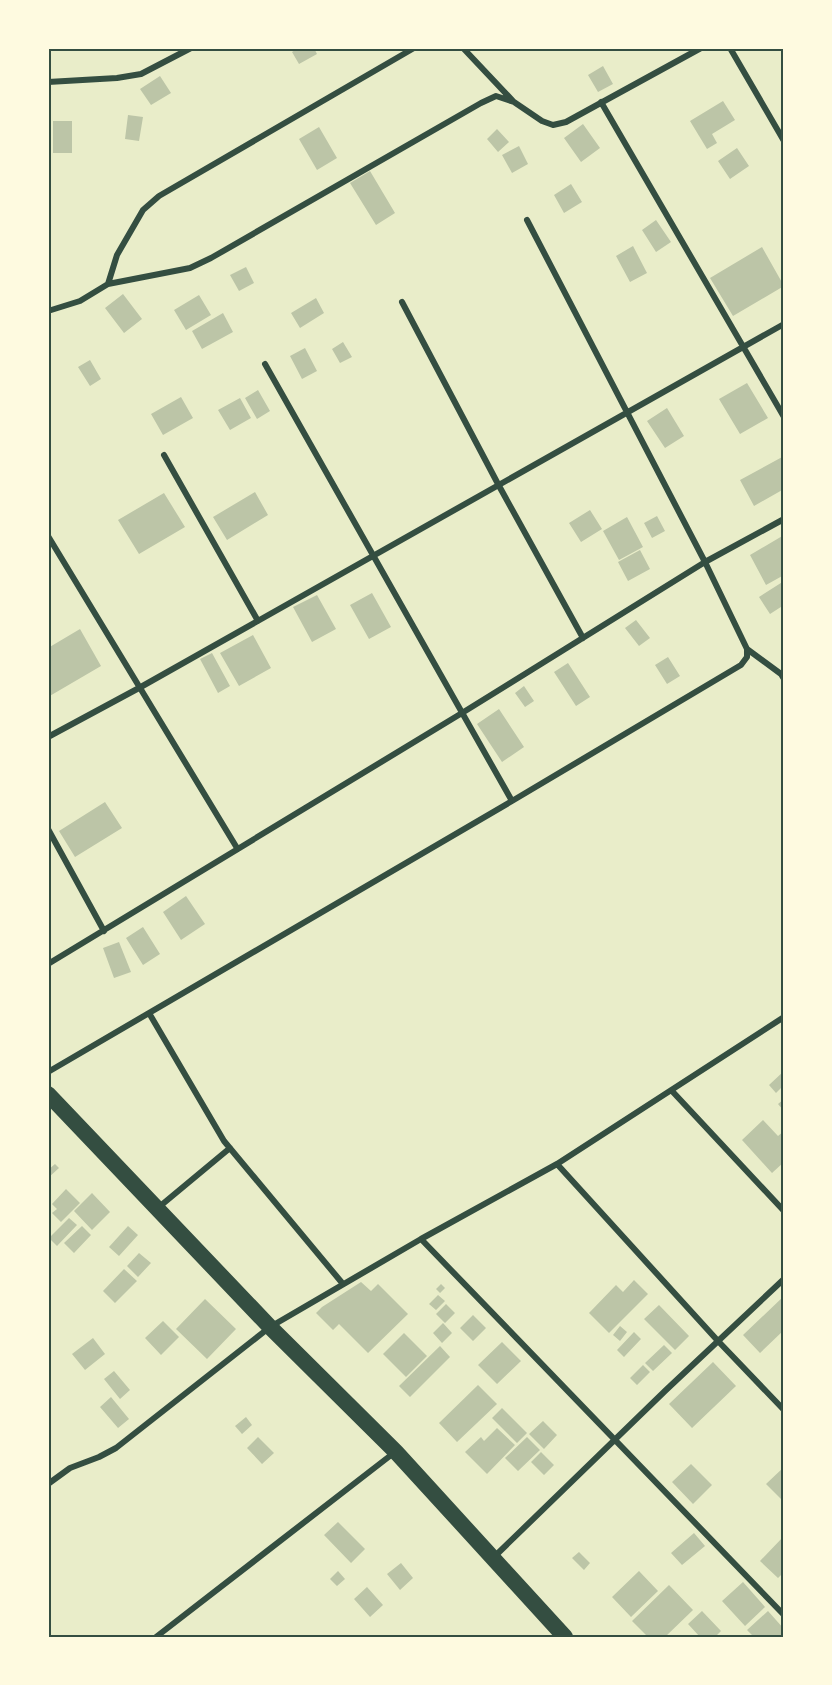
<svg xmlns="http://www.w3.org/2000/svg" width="832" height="1685" viewBox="0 0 832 1685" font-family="'IBM Plex Sans',sans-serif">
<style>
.building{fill:#bcc5a7}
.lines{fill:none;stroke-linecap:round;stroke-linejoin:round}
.minor{stroke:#344e41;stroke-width:6}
.trunk{stroke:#344e41;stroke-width:16}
.neatline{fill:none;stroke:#344e41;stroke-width:2}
</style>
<rect width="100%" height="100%" fill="#e9edc9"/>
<path class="building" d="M298 48H314L317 54 299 64 292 52Z
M603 66 613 84 598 92 588 75Z
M160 76 171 93 151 105 140 89Z
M723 101 735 120 712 134 717 143 707 149 690 121Z
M128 115 143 117 139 141 125 139Z
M53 121H72V153H53Z
M583 124 600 148 581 162 564 138Z
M319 127 337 158 317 170 299 139Z
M497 129 509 142 498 152 487 139Z
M519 146 528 164 512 173 502 155Z
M737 148 749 166 730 179 718 161Z
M370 171 395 213 376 225 350 183Z
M571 184 582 202 564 213 554 195Z
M656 220 671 242 656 252 642 230Z
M633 246 647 273 630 282 616 256Z
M762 247 784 286 733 316 710 278Z
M246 267 254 283 239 291 230 275Z
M123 294 142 319 124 333 105 308Z
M199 295 211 315 186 330 174 310Z
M316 298 324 313 300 328 291 313Z
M223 313 233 332 202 349 192 331Z
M343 342 352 357 340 363 332 349Z
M305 348 317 371 302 379 290 356Z
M90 360 101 379 90 386 78 367Z
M747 383 768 418 740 434 719 399Z
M258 390 270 411 257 419 245 398Z
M181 397 193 418 163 435 151 414Z
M240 398 251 418 230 430 218 410Z
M667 408 684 436 665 448 647 421Z
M784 456V489L754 506 740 480Z
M255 492 268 515 227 540 213 517Z
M164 493 185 527 139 554 118 520Z
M590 510 602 529 581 542 569 523Z
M657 516 665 531 652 538 644 523Z
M627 517 643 547 619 560 603 531Z
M784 535V575L766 585 750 555Z
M640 550 650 569 628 581 618 562Z
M784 581V605L770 614 759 597Z
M372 593 391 627 369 639 350 605Z
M317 595 336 629 312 642 293 607Z
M636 620 650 638 639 646 625 628Z
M80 629 101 666 48 697V648Z
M253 635 271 668 239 686 220 653Z
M212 653 230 686 218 693 200 659Z
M668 657 680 676 667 684 655 665Z
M568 663 590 697 576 706 554 672Z
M524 686 534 701 525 707 515 693Z
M499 709 524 747 502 762 477 724Z
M105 802 122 828 75 857 59 831Z
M186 896 205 924 181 940 163 912Z
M143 927 160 954 143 965 126 938Z
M119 942 131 972 114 978 103 948Z
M784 1071V1085L776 1093 769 1085Z
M784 1099V1111L778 1104Z
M763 1120 778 1136 784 1131V1162L772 1173 742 1140Z
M55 1164 59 1168 48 1178V1170Z
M66 1189 80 1203 61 1222 52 1213 57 1209 52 1204Z
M92 1193 110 1212 92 1230 74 1211Z
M69 1218 77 1225 57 1246 49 1238Z
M82 1226 91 1235 74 1253 64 1243Z
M128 1226 138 1235 119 1256 109 1247Z
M139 1253 151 1263 138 1277 127 1266Z
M124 1269 137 1281 115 1303 103 1291Z
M634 1280 648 1294 609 1333 589 1313 616 1285 623 1292Z
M361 1282 371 1291 378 1284 408 1314 368 1353 339 1324 333 1330 316 1313 322 1307Z
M441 1284 445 1288 440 1293 436 1289Z
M438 1295 445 1301 436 1310 429 1304Z
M784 1296V1330L760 1353 743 1335Z
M205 1299 236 1329 207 1359 176 1329Z
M446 1304 455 1313 445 1323 436 1314Z
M659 1305 689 1336 675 1350 644 1319Z
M473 1315 486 1328 473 1341 460 1328Z
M163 1321 179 1337 161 1355 145 1338Z
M443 1323 452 1333 442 1343 433 1333Z
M620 1326 627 1332 620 1341 613 1335Z
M634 1332 641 1339 624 1357 617 1350Z
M404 1333 427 1356 406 1377 383 1354Z
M93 1338 105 1354 85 1370 72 1354Z
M502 1342 521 1361 497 1384 478 1365Z
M664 1345 672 1353 653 1371 645 1363Z
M440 1346 450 1357 410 1397 399 1386Z
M713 1362 736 1386 692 1428 669 1404Z
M643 1365 650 1372 637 1385 630 1378Z
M114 1371 130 1390 120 1399 104 1379Z
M478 1385 497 1404 457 1442 439 1423Z
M111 1397 129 1419 118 1428 100 1407Z
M502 1408 527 1433 517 1443 492 1418Z
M246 1417 252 1425 242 1434 235 1426Z
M543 1421 557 1435 544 1449 529 1434Z
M497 1428 515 1445 487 1474 465 1452 481 1437 484 1441Z
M258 1437 274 1453 262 1464 247 1448Z
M527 1437 540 1450 518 1471 505 1458Z
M541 1452 554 1465 544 1475 531 1462Z
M691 1464 712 1485 693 1504 672 1482Z
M784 1467V1502L766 1484Z
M338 1522 365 1549 351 1563 324 1535Z
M694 1533 705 1546 682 1565 671 1553Z
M784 1536V1572L778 1578 760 1561Z
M579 1552 590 1563 584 1570 572 1558Z
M401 1563 413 1578 400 1590 387 1574Z
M338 1571 345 1579 337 1586 330 1579Z
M639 1571 658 1591 631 1617 612 1597Z
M743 1582 765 1607 745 1626 722 1601Z
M669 1585 693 1610 665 1637H648L632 1621Z
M367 1587 383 1605 370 1617 354 1599Z
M702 1611 721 1631 715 1637H700L688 1624Z
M768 1611 784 1629V1637H754L747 1630Z"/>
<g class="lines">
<path class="minor" d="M463 48 513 101
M730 48 784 141
M48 82 117 78 141 74 191 48
M601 102 784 417
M108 284 190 268 211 258 481 103 496 96 514 102 542 121 553 125 566 122 701 48
M402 302 498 484 583 638
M48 311 80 301 108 284 117 255 143 210 159 196 414 48
M265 364 512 801
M164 455 258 621
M48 536 237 848
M747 649 781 674 784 679
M48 737 139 688 784 324
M48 829 104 931
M48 964 462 713 705 562 784 519
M149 1013 224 1141 343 1284
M48 1072 512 801 741 665 747 657V649L705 562 527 220
M672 1091 784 1211
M557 1164 718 1341 784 1410
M159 1207 230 1148
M421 1239 784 1615
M48 1484 70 1468 99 1457 116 1448 270 1327 421 1239 557 1164 784 1017
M494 1557 666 1390 784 1279
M156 1637 395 1452"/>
<path class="trunk" d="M48 1094 270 1327 396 1452 565 1637"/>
</g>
<rect width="832" height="1685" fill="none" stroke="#fefae0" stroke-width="99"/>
<rect x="50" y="50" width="732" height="1586" class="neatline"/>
</svg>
